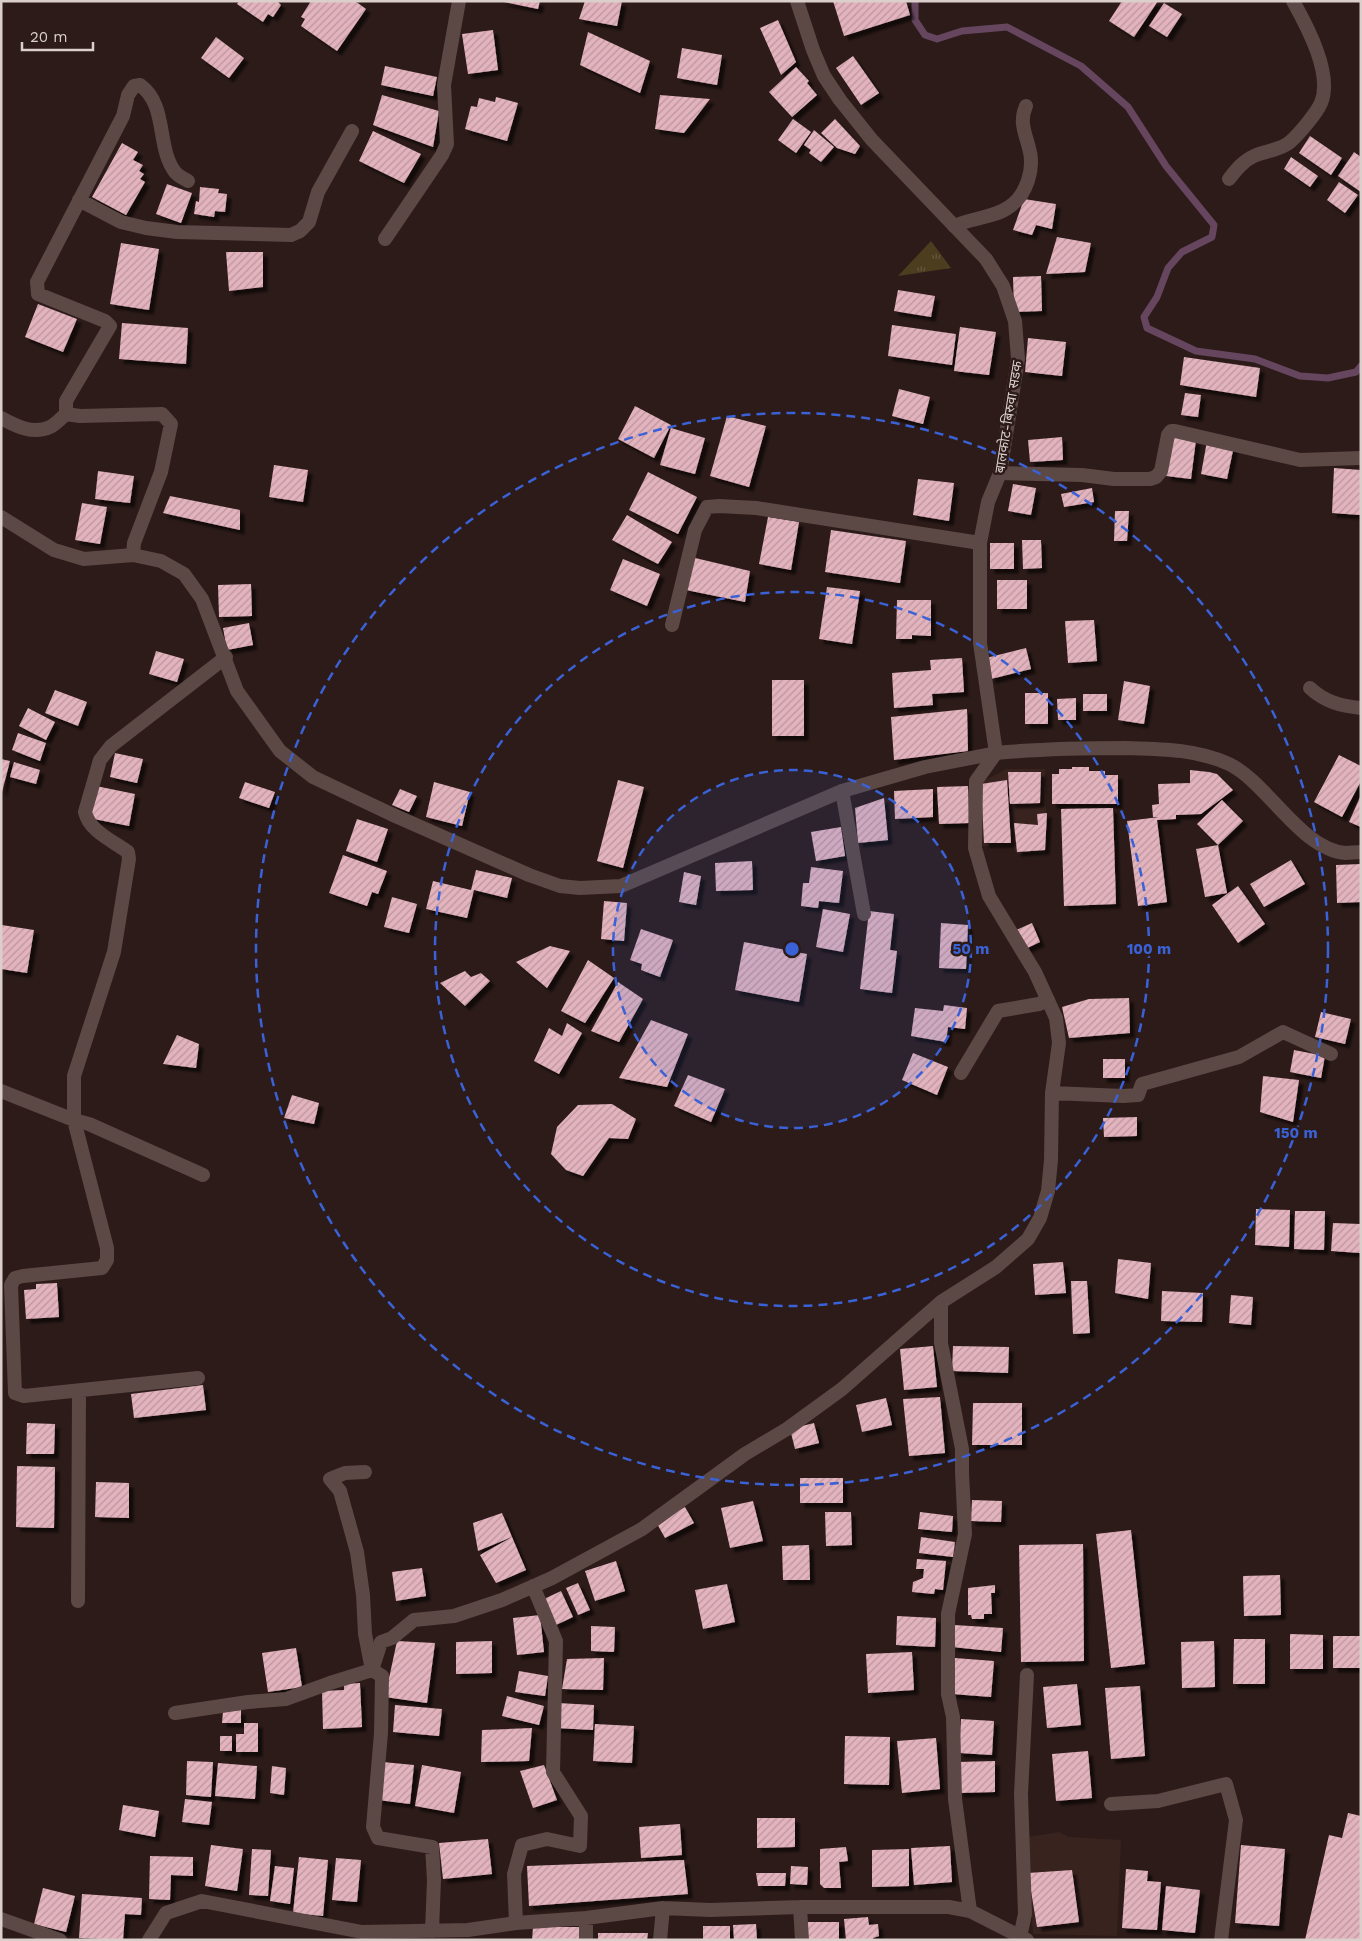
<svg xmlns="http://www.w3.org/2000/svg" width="1362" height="1941" viewBox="0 0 1362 1941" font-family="'Work Sans','Noto Sans Devanagari',sans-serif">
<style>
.built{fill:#39231f}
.park{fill:url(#park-tufts)}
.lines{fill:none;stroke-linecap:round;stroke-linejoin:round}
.stream{stroke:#66465f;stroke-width:7}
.building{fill:url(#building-hatch);filter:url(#shadow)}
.service{stroke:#5c4845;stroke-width:14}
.minor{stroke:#5c4845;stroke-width:14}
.tertiary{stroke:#5c4845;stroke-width:14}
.secondary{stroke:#5c4845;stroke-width:14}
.ring{fill:none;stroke:#3a61d6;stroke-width:2.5;stroke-dasharray:9 6}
.labels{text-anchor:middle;stroke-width:5;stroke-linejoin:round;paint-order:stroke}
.street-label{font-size:14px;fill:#dbcfcc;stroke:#2c1b18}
.centre{fill:#3a61d6;stroke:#2c1b18;stroke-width:2.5}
.ring-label{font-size:15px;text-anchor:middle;font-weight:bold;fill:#3a61d6;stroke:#2c1b18;stroke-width:5;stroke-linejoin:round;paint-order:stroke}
</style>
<defs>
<pattern id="park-tufts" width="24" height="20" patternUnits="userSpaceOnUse" patternTransform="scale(1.25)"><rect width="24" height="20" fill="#4b3d1e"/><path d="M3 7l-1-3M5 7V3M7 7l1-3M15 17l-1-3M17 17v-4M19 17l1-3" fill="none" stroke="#64583e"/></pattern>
<pattern id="building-hatch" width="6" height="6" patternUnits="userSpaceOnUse" patternTransform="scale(1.25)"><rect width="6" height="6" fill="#e3b3be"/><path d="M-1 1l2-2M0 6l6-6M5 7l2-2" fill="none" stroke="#bb969e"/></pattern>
<filter id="shadow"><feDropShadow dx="4.5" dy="4.5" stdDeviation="1" flood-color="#0009"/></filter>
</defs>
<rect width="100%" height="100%" fill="#2c1b18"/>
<path class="built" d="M1007 769H1045L1047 852 1017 854 1012 846H983L979 783Z
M1059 1832 1069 1837 1121 1840 1117 1936 1033 1934 1027 1837Z"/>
<path class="park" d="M931 241 951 268 898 276Z"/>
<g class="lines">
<path class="stream" d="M915 1V20L925 35 937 39 962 31 1007 27 1081 66 1128 107 1166 166 1214 225 1212 237 1182 252 1168 268 1157 297 1144 317 1147 328 1196 351 1255 359 1300 376 1328 378 1356 372 1361 366"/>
</g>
<path class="building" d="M239 1H277L281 5 273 17 268 14 263 22 237 4Z
M311 1H355L366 9 337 51 301 26 305 19 301 17Z
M499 1H540L538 9Z
M585 1H622L617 26 579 19Z
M833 1H906L910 15 844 36Z
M1122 1H1158L1134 37 1109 21Z
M1164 3 1182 14 1167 37 1149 26Z
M778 20 796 62 781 75 760 28Z
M493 30 498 70 468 74 462 34Z
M588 32 650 61 640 93 580 65Z
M216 37 244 58 229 78 201 58Z
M682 48 722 55 717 85 677 78Z
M853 56 879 93 861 105 836 68Z
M385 66 437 77 433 96 381 85Z
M796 67 809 81 807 83 817 95 792 117 769 92Z
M382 95 439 111 433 147 373 125Z
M660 95 710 99 684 133 655 129Z
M496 97 518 103 507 141 465 129 471 106 477 107 479 98 495 102Z
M793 119 811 132 796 153 778 140Z
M835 119 860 146 855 154 837 148 821 133Z
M814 130 834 147 821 162 809 153 811 150 804 145Z
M373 131 421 154 404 183 359 161Z
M1310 136 1342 158 1331 175 1299 153Z
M122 143 138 152 133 160 143 165 139 171 144 174 140 179 145 182 126 215 92 197Z
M1354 152 1361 157V192L1338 176Z
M1291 157 1318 176 1310 187 1284 169Z
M1339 182 1358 195 1345 213 1327 200Z
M167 184 192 193 181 223 156 214Z
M200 187 219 189 218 193 227 194 225 212 215 211 214 217 194 214 196 201 199 202Z
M1024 199 1056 204 1052 229 1036 225 1032 235 1013 230Z
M1057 237 1091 243 1085 272 1046 274Z
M121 243 159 249 149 310 110 304Z
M226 252H263V287L229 291Z
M1041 276 1042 311 1014 312 1013 277Z
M898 290 935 296 931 317 894 311Z
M38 304 77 319 63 352 25 337Z
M122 323 188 328 186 364 119 359Z
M892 325 956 334 952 365 888 356Z
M960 327 996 332 989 375 954 371Z
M1028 338 1066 342 1062 376 1025 372Z
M1184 357 1260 368 1256 397 1180 385Z
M899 389 930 397 923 424 892 416Z
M1185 393 1201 395 1198 417 1181 415Z
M635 406 671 425 654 458 618 439Z
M727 416 766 426 749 487 710 476Z
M671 428 705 438 695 474 660 465Z
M1062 437 1063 460 1030 462 1028 440Z
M1170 437 1196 440 1191 479 1166 476Z
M1207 441 1234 446 1227 479 1201 474Z
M274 465 308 470 303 502 269 497Z
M1334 468 1361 470 1360 515 1332 513Z
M98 471 134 476 130 503 95 499Z
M648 472 697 497 678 534 629 510Z
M918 479 954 483 949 521 913 515Z
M1013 484 1036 488 1031 515 1008 511Z
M1092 488 1094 502 1064 507 1061 494Z
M170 496 240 510V530L163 513Z
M82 503 107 507 100 544 75 540Z
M1115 511H1129L1127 541H1114Z
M627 515 672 542 658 564 612 540Z
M768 517 799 522 791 570 759 564Z
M831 530 906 541 900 583 825 572Z
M1022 540H1041L1042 568 1023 569Z
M990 543H1014V569H990Z
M691 557 750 571 745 602 686 590Z
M623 559 660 574 647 606 610 590Z
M997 580H1027V609H997Z
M251 584 252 616 219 617 218 585Z
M827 587 860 591 852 644 819 639Z
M897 600H931V636L912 635V639H896Z
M1094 620 1097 661 1068 663 1065 621Z
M249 623 253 645 227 650 223 628Z
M1026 648 1031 669 991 679 986 658Z
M156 651 184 659 177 682 149 674Z
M962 658 964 692 932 694 933 705 894 708 892 673 931 670 930 660Z
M772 680H804V736H772Z
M1124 681 1150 686 1144 724 1118 720Z
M55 690 87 702 78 726 45 713Z
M1025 693H1048V724H1025Z
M1083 694H1107V711H1083Z
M1076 698V720H1058L1057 699Z
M28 708 55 722 46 740 19 726Z
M967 709 968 751 894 760 891 717Z
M18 733 46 743 40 761 12 750Z
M115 753 143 759 137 783 110 777Z
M1339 755 1361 766V781L1342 817 1314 802Z
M1 759 10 761 2 792H1Z
M14 762 40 770 36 784 10 777Z
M1072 767H1089V771H1105V775H1118V804H1052V774H1059V769H1072Z
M1190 770 1209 772 1217 774 1233 790 1201 814 1176 815V819L1157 820 1167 902 1138 906 1127 821 1159 817H1153L1152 805 1159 804 1158 784 1190 783Z
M1008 772H1041L1040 803 1010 804Z
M618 780 644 787 623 868 597 861Z
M1007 780 1011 843H984L981 784Z
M245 782 275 792 269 808 239 798Z
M434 782 470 792 462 826 426 817Z
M96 786 135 794 129 826 89 818Z
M968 786 969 823 939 824 937 787Z
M400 789 417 796 409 812 392 805Z
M933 789V817L895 819 894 791Z
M1361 795V827L1349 822Z
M884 798 888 840 858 843 855 808Z
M1222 800 1243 821 1218 845 1197 824Z
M1113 808 1116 904 1064 906 1061 809Z
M1047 813 1045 850 1017 852 1014 823 1038 825 1037 814Z
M357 819 388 829 377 862 346 851Z
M841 827 845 856 816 861 811 832Z
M1218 845 1227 893 1205 897 1196 849Z
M343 855 387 871 378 894 372 892 367 906 329 893Z
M1291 860 1305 884 1264 907 1250 884Z
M752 861 753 890 716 891 715 863Z
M1361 864V902L1337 903 1336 865Z
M811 867 843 871 839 903 819 901 818 908 801 906 803 883H809Z
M476 870 512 878 507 898 474 890 467 918 426 909 433 881 471 890Z
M684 872 701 876 696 905 679 902Z
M1238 886 1265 924 1238 943 1212 905Z
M392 897 417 904 409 933 384 927Z
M604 901 627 903 624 941 601 939Z
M823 909 850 914 843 952 816 947Z
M869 911 894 914 890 950 897 951 892 993 860 989Z
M941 923 968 925 966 969 939 968Z
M1032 923 1040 942 1023 950 1014 931Z
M2 925 34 930 27 973 1 969Z
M641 929 673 940 660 977 641 970 642 964 630 960Z
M744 942 807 954 799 1002 735 990Z
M550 946 570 951 547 988 516 962Z
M588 960 614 978 585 1023 561 1011Z
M465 971 471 977 481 973 490 981 465 1006 440 983Z
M618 982 643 999 619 1042 591 1031Z
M1129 998 1130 1033 1069 1038 1062 1007 1089 999Z
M944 1005 967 1008 965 1029 948 1027 946 1042 911 1036 915 1008 943 1011Z
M1321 1012 1351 1019 1345 1044 1315 1037Z
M651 1020 688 1034 667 1087 619 1078Z
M567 1023 582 1033 559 1074 534 1061 549 1028 562 1036Z
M177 1035 199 1044 196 1068 163 1064Z
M1294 1050 1325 1056 1321 1078 1290 1072Z
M913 1053 948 1067 937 1095 902 1080Z
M1103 1059H1125V1078H1103Z
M688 1075 725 1089 711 1122 674 1106Z
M1263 1076 1299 1080 1293 1122 1260 1112Z
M292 1095 319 1103 314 1124 284 1118Z
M612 1104 636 1119 628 1139 609 1138 583 1176 566 1170 551 1154 557 1127 578 1105Z
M1137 1117V1136L1104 1137 1103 1118Z
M1256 1209 1290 1210 1289 1247 1255 1245Z
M1295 1211H1325L1324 1250 1294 1249Z
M1333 1223 1361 1224 1360 1253 1331 1251Z
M1118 1259 1151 1263 1148 1299 1115 1293Z
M1063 1262 1066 1293 1035 1295 1033 1264Z
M1071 1281H1087L1090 1333 1073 1334Z
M57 1283 59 1317 26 1319 24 1290 36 1289V1284Z
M1162 1291 1203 1293 1202 1322 1161 1321Z
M1231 1295 1253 1297 1251 1325 1229 1323Z
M933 1346 937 1387 904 1390 900 1349Z
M953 1346 1009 1347 1008 1373 952 1371Z
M203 1385 206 1410 134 1418 131 1394Z
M940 1397 945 1453 909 1456 903 1399Z
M886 1398 892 1425 862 1432 856 1405Z
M973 1403H1022V1445H972Z
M27 1423 55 1424 54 1454H26Z
M814 1423 819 1443 795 1449 790 1429Z
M17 1466 55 1467 54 1528 16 1527Z
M800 1478H843V1503H800Z
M96 1482 129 1483V1518L95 1517Z
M972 1500 1002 1501 1001 1522 971 1521Z
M753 1501 763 1541 730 1548 721 1508Z
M685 1507 694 1523 665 1538 656 1522Z
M825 1512H851L852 1545 826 1546Z
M920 1512 953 1516 952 1532 918 1529Z
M502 1513 512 1537 526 1570 496 1583 480 1555 512 1537 478 1551 473 1523Z
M1131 1530 1145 1664 1111 1668 1096 1534Z
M921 1537 955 1542 953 1557 919 1553Z
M1083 1544 1084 1661 1021 1662 1019 1545Z
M809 1545 810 1580H783L782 1546Z
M917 1559 946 1561 943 1590 935 1589 934 1594 912 1592 913 1582 923 1578 924 1569H916Z
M616 1561 625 1591 595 1601 585 1571Z
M422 1568 426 1596 396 1601 392 1572Z
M1280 1575 1281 1615 1244 1616 1243 1576Z
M578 1583 590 1610 578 1615 566 1588Z
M727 1584 735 1622 703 1629 695 1590Z
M995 1585V1593H991L992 1614H984V1619H972L971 1615H968V1588Z
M561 1591 573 1617 556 1625 544 1599Z
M540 1615 544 1652 517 1655 513 1618Z
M897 1616 936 1618 935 1647 896 1645Z
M954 1625 1003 1628 1001 1652 952 1647Z
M591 1626 615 1627 614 1652 591 1651Z
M1290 1634 1323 1635V1669H1290Z
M1333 1636H1361V1668H1333Z
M1234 1639H1265V1684H1233Z
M397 1641 435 1643 427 1703 385 1697Z
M492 1641V1673L456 1674V1642Z
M1214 1641 1215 1687 1182 1688 1181 1642Z
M296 1648 302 1687 268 1692 262 1653Z
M912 1652 914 1690 868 1693 866 1654Z
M604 1658 603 1690 562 1689 567 1659Z
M955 1658 994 1661 991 1697 952 1694Z
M519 1671 548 1676 545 1696 515 1692Z
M360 1683 362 1727 323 1729 322 1691 344 1690V1684Z
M1077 1684 1081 1725 1047 1728 1043 1687Z
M1140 1686 1145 1756 1111 1759 1105 1688Z
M507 1696 544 1706 539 1725 502 1716Z
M558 1703 594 1705 593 1730 556 1728Z
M395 1705 442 1709 439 1736 393 1732Z
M241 1710V1723H222L223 1711Z
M961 1719 994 1721 992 1755 959 1753Z
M244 1723H258V1752H236V1734H244Z
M595 1724 634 1726 632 1763 593 1761Z
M532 1728 529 1761 481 1762 482 1730Z
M220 1736H232V1751H220Z
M845 1736 890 1737 889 1785 844 1784Z
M936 1738 940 1789 902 1793 897 1741Z
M1088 1751 1092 1798 1056 1801 1052 1754Z
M187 1761 213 1762 211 1797 186 1795Z
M995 1761V1792L959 1793 958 1762Z
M383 1762 414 1765 410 1804 378 1800Z
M218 1763 257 1766 255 1799 215 1796Z
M422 1765 461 1772 454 1813 415 1806Z
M544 1765 557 1800 533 1808 520 1771Z
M272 1766 286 1768 284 1795 270 1793Z
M185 1799 212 1802 209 1825 182 1822Z
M123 1805 159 1811 155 1837 119 1830Z
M1348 1813 1361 1816V1940H1305L1329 1835 1342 1838Z
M757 1818H795V1847L757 1848Z
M680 1824 682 1855 641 1858 639 1827Z
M488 1839 492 1874 443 1879 439 1843Z
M211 1845 243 1849 237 1891 205 1886Z
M1241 1845 1285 1849 1279 1926 1235 1923Z
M950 1846 952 1882 914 1885 911 1848Z
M846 1847 848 1861 839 1862 841 1888H824L820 1884V1849Z
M252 1849 271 1850 268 1896 249 1895Z
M909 1849V1886L872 1887V1850Z
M150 1856 193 1857V1876L171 1875 170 1900 149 1899Z
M299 1857 328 1860 323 1916 293 1913Z
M336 1858 361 1860 357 1902 332 1900Z
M684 1860 688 1894 529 1906 527 1866Z
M275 1866 294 1868 290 1904 270 1901Z
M791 1866 808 1867 807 1885 790 1884Z
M1126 1869 1148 1871 1147 1881 1161 1882 1157 1930 1122 1928Z
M1072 1870 1079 1922 1037 1927 1028 1873Z
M756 1873H786L785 1886H758Z
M1166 1886 1200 1890 1195 1933 1162 1930Z
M43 1888 75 1896 66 1932 34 1924Z
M82 1894 142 1898 141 1915 125 1914 123 1940 79 1938Z
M868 1917 869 1925 878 1924 879 1936 873 1938V1940H846L844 1919Z
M806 1922H839V1940H807Z
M756 1924 757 1940H734L733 1925Z
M703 1926H730V1940H703Z
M533 1927H584L583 1940H532Z
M598 1933H648L647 1940H598Z"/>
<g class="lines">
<path class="service" d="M954 226C971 218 994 218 1009 207 1027 195 1035 168 1029 148 1025 132 1019 122 1026 106
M1000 473 1082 475 1114 479H1150L1156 477 1161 471 1168 435 1171 431H1175L1300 460 1361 458
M842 791 864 914
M961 1073 998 1011 1039 1004 1048 1000
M74 1120 89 1124 203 1175
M365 1472 345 1473 330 1479 340 1491 357 1552 363 1595 365 1634 372 1670
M1111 1804 1158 1801 1226 1784 1236 1820 1221 1940"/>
<path class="minor" d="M1229 179C1236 170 1243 161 1254 156 1265 151 1281 150 1290 142 1299 134 1316 114 1321 103 1333 74 1307 26 1293 1
M79 200 121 222 146 228 177 232 291 235 300 231 309 222 318 192 352 131
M385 239 442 155 447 144 444 85 459 1
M66 414 80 416 162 414 171 424 161 472 134 543 133 555
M1 418C16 426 33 435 50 427 56 424 61 418 66 414V401L110 326 105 321 38 294 37 282 123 116 128 95 134 86 140 85C168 105 156 147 175 172 178 176 183 178 188 181
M672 625 695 530 707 507 719 506 756 508 980 543
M1310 688C1325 702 1341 706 1361 708
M1 1091 74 1120
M1052 1093 1123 1096 1138 1095 1142 1084 1239 1057 1283 1032 1331 1054
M198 1378 24 1396 15 1393 11 1285 15 1278 23 1276 102 1268 107 1260V1248L74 1120V1076L114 952 129 859 128 852C113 841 89 831 85 812L100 760 111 746 226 657
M78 1601 79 1391
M175 1713 248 1702 286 1699 330 1683 372 1670
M800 1907 802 1940
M970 1911 955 1799 953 1717 948 1694V1614L965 1534 962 1472V1449L941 1343V1302L996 1267 1028 1239 1040 1218 1048 1191 1051 1160 1052 1093 1059 1043 1056 1018 1035 972 989 896 975 848 976 781 996 753
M586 1918V1940
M1 1919 60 1940
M516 1923 514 1874 522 1845 547 1839 580 1846 581 1816 553 1772 556 1641 533 1586
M432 1931 434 1880 432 1847 378 1838 373 1827 381 1733 382 1676 372 1670 381 1642 392 1638 414 1620 454 1616 502 1600 552 1578 642 1529 745 1454 787 1429 842 1389 941 1302
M1020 1937 1025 1914 1021 1794 1027 1675
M149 1940 166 1913 202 1901 362 1932 468 1930 516 1923 586 1918 663 1908 710 1910 800 1907H949L970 1911 1027 1940
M660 1940 663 1908"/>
<path class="tertiary" d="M1 517 54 550 84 559 133 555 161 561 184 574 202 599 237 691 280 751 313 777 391 814 529 875 560 886 580 888 621 886 842 791 925 767 996 753"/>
<path class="secondary" d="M797 1 813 50 824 76 840 100 872 140 986 259 1003 286 1015 321 1018 359 1000 473 988 502 980 543V643L996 753C1039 749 1081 748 1125 748 1160 749 1197 749 1229 764 1268 783 1301 850 1346 853 1350 853 1356 852 1361 852"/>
</g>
<circle cx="792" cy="949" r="179" fill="#3a61d6" fill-opacity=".12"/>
<g class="ring">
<circle cx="792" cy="949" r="179"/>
<circle cx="792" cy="949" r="357"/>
<circle cx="792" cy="949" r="536"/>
</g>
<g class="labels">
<g class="street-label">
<text transform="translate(1008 417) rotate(-81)" y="5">बालकोट-बिरुवा सडक</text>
</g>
</g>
<circle cx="792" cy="949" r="8" class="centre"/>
<g class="ring-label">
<text x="971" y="954">50 m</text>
<text x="1149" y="954">100 m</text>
<text x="1296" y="1138">150 m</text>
</g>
<rect width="1362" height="1941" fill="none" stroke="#dbcfcc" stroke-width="5"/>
<path d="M22 42v8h71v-8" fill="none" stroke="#dbcfcc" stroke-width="2.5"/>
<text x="30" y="42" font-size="15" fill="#dbcfcc" stroke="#2c1b18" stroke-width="4" paint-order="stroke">20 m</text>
</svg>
